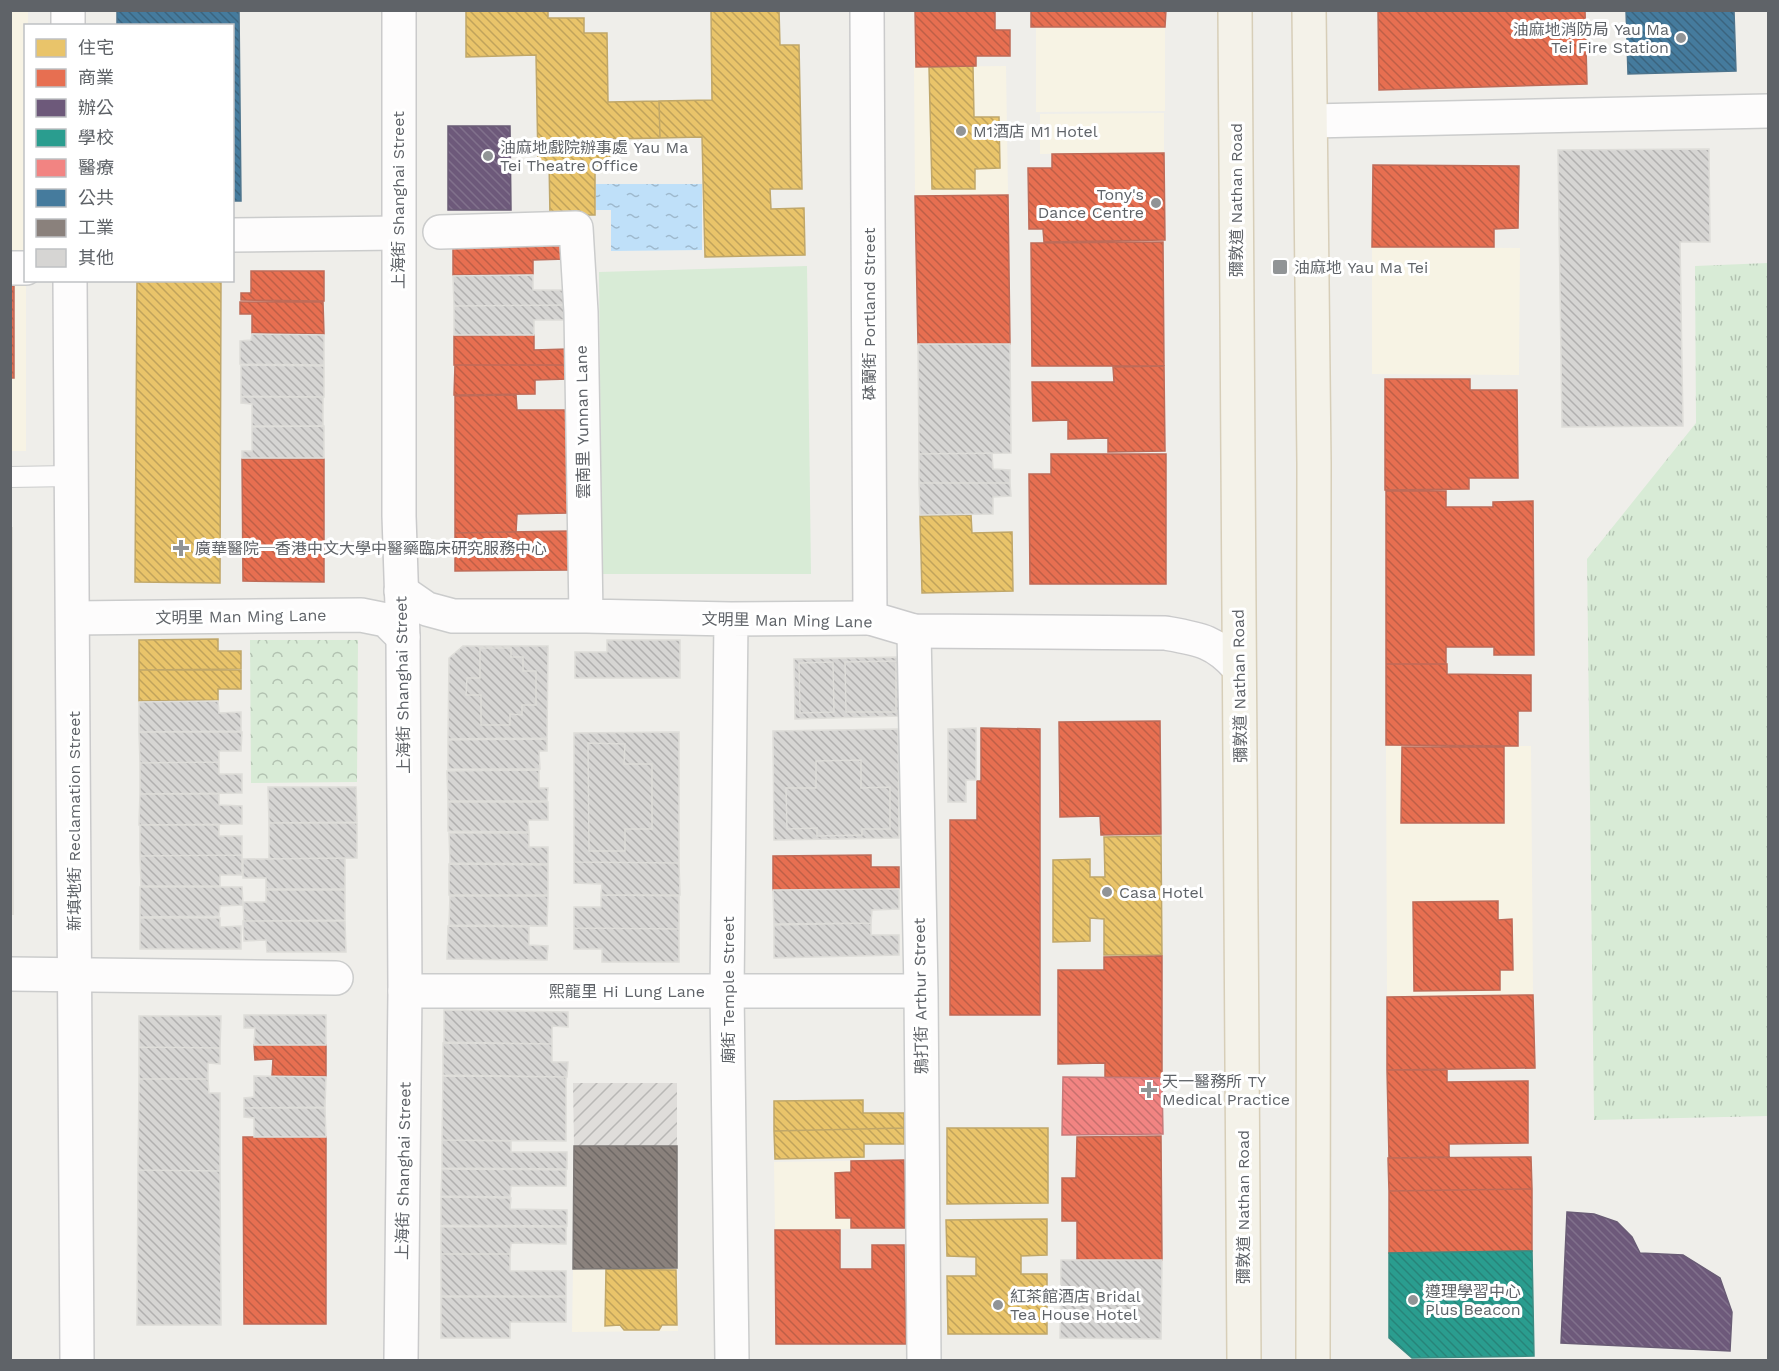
<svg xmlns="http://www.w3.org/2000/svg" width="1779" height="1371" viewBox="0 0 1779 1371" font-family="'Work Sans','Noto Sans TC',sans-serif">
<style>
.commercial{fill:#f7f3e4}
.industrial{fill:url(#industrial-furrows)}
.education{fill:#e2e0da}
.grass{fill:url(#grass-tufts)}
.park{fill:url(#park-crowns)}
.garden{fill:#d8ebd6}
.water{fill:url(#water-ripples)}
.homes{fill:url(#homes-back-hatch);stroke:#c0a769;stroke-width:1.5}
.shops{fill:url(#shops-back-hatch);stroke:#be6b58;stroke-width:1.5}
.offices{fill:url(#offices-back-hatch);stroke:#695c75;stroke-width:1.5}
.schools{fill:url(#schools-back-hatch);stroke:#3a8c83;stroke-width:1.5}
.health{fill:url(#health-back-hatch);stroke:#c67a7a;stroke-width:1.5}
.public{fill:url(#public-back-hatch);stroke:#4d748d;stroke-width:1.5}
.industry{fill:url(#industry-back-hatch);stroke:#7d7876;stroke-width:1.5}
.building{fill:url(#building-back-hatch);stroke:#deddd9;stroke-width:1.5}
.lines{fill:none;stroke-linecap:round;stroke-linejoin:round}
.lane-casing{stroke:#cbcccc;stroke-width:22}
.street-casing{stroke:#cbcccc;stroke-width:36}
.secondary-casing{stroke:#cacacb;stroke-width:36}
.primary-casing{stroke:#d7ceb8;stroke-width:36}
.lane{stroke:#fdfcfc;stroke-width:20}
.street{stroke:#fdfcfc;stroke-width:33}
.secondary{stroke:#fdfcfc;stroke-width:33}
.primary{stroke:#f4f2e9;stroke-width:33}
.poi-dot{fill:#919496;stroke:#fff;stroke-width:2}
.labels{text-anchor:middle;stroke-width:6;stroke-linejoin:round;paint-order:stroke}
.poi-label{font-size:16px;fill:#5f6368;stroke:#fff;text-anchor:start}
.street-label{font-size:16px;fill:#5f6368;stroke:#fff}
</style>
<defs>
<pattern id="industrial-furrows" width="10" height="10" patternUnits="userSpaceOnUse" patternTransform="scale(1.5)"><rect width="10" height="10" fill="#dfddda"/><path d="M-1 1l2-2M0 10L10 0M9 11l2-2" fill="none" stroke="#b8b7b5"/></pattern>
<pattern id="grass-tufts" width="24" height="20" patternUnits="userSpaceOnUse" patternTransform="scale(1.5)"><rect width="24" height="20" fill="#d8ebd6"/><path d="M3 7l-1-3M5 7V3M7 7l1-3M15 17l-1-3M17 17v-4M19 17l1-3" fill="none" stroke="#b2c2b1"/></pattern>
<pattern id="park-crowns" width="20" height="18" patternUnits="userSpaceOnUse" patternTransform="scale(1.5)"><rect width="20" height="18" fill="#d8ebd6"/><path d="M2 6a3 3 0 1 1 6 0M12 15a3 3 0 1 1 6 0" fill="none" stroke="#b2c2b1"/></pattern>
<pattern id="water-ripples" width="26" height="14" patternUnits="userSpaceOnUse" patternTransform="scale(1.5)"><rect width="26" height="14" fill="#bfe0f9"/><path d="M2 4q2-2 4 0t4 0M15 11q2-2 4 0t4 0" fill="none" stroke="#9eb9cd"/></pattern>
<pattern id="homes-back-hatch" width="6" height="6" patternUnits="userSpaceOnUse" patternTransform="scale(1.5)"><rect width="6" height="6" fill="#e9c46a"/><path d="M-1 5l2 2M0 0l6 6M5-1l2 2" fill="none" stroke="#c0a35b"/></pattern>
<pattern id="shops-back-hatch" width="6" height="6" patternUnits="userSpaceOnUse" patternTransform="scale(1.5)"><rect width="6" height="6" fill="#e76f51"/><path d="M-1 5l2 2M0 0l6 6M5-1l2 2" fill="none" stroke="#be5f47"/></pattern>
<pattern id="offices-back-hatch" width="6" height="6" patternUnits="userSpaceOnUse" patternTransform="scale(1.5)"><rect width="6" height="6" fill="#6d597a"/><path d="M-1 5l2 2M0 0l6 6M5-1l2 2" fill="none" stroke="#81718c"/></pattern>
<pattern id="schools-back-hatch" width="6" height="6" patternUnits="userSpaceOnUse" patternTransform="scale(1.5)"><rect width="6" height="6" fill="#2a9d8f"/><path d="M-1 5l2 2M0 0l6 6M5-1l2 2" fill="none" stroke="#278479"/></pattern>
<pattern id="health-back-hatch" width="6" height="6" patternUnits="userSpaceOnUse" patternTransform="scale(1.5)"><rect width="6" height="6" fill="#f28482"/><path d="M-1 5l2 2M0 0l6 6M5-1l2 2" fill="none" stroke="#c7706e"/></pattern>
<pattern id="public-back-hatch" width="6" height="6" patternUnits="userSpaceOnUse" patternTransform="scale(1.5)"><rect width="6" height="6" fill="#457b9d"/><path d="M-1 5l2 2M0 0l6 6M5-1l2 2" fill="none" stroke="#3b647e"/></pattern>
<pattern id="industry-back-hatch" width="6" height="6" patternUnits="userSpaceOnUse" patternTransform="scale(1.5)"><rect width="6" height="6" fill="#8a817c"/><path d="M-1 5l2 2M0 0l6 6M5-1l2 2" fill="none" stroke="#6e6865"/></pattern>
<pattern id="building-back-hatch" width="6" height="6" patternUnits="userSpaceOnUse" patternTransform="scale(1.5)"><rect width="6" height="6" fill="#d6d5d3"/><path d="M-1 5l2 2M0 0l6 6M5-1l2 2" fill="none" stroke="#b1b0af"/></pattern>
</defs>
<rect width="100%" height="100%" fill="#efeeea"/>
<path class="commercial" d="M10 11H28V25L26 26V451H10Z
M1036 27H1165V111L1036 112Z
M1006 66 1008 195 915 196 914 67Z
M1164 113V153L1040 154V114Z
M1372 247 1520 248 1519 375 1372 374Z
M1386 745 1531 746 1533 995 1387 997Z
M904 1160 905 1228 775 1230 774 1162Z
M677 1268 678 1331 572 1332 573 1269Z"/>
<path class="industrial" d="M573 1083H677V1146H574Z"/>
<path class="education" d="M11 527H13L14 915H11Z"/>
<path class="grass" d="M1768 263V1116L1594 1120 1587 559 1696 423 1695 266Z"/>
<path class="park" d="M250 640H358L357 782 251 783Z"/>
<path class="garden" d="M807 266 811 574H602L599 272Z"/>
<path class="water" d="M596 184H702V250L611 251V210H596Z"/>
<path class="homes" d="M466 10H548V18H584V33H607L608 102 659 101 660 138 609 139 610 168 595 169V215H550L549 161H538L536 55 466 57Z
M711 10H779L780 45H799L802 189H770L771 209 804 208 805 255 705 257 702 137 660 138 659 101 712 100Z
M973 66 974 117H999L1000 168 975 169V189H932L929 67Z
M137 280H221L220 583 135 582Z
M971 515 972 533 1012 532 1013 591 922 593 920 516Z
M218 639V651H241V669L139 670V640Z
M139 670H241V689H218V700L139 701Z
M1161 836 1162 955H1104V919L1090 918V941L1053 942V860L1090 859V877H1105L1104 837Z
M863 1100V1113H904V1128L774 1131V1101Z
M904 1128V1144H864V1157L775 1159 774 1131Z
M947 1128H1048V1203L947 1204Z
M1047 1219V1255L1021 1256V1274H1047V1334H948L947 1276H976V1257L947 1256 946 1220Z
M606 1269 676 1270 677 1325H662L659 1330H624L620 1325 605 1326Z"/>
<path class="shops" d="M915 10H995V30H1010V56H976V66L916 67Z
M1031 10H1166L1165 27H1031Z
M1378 10H1585L1587 84 1379 90Z
M1164 153 1165 240 1044 242 1043 229H1029L1028 168H1052V154Z
M1373 165 1519 166 1518 228 1494 229V247H1372Z
M1008 195 1010 344H918L915 196Z
M1163 242 1164 366H1032L1031 243Z
M566 245V259L533 260V274L453 275V246Z
M251 271H324V301L241 300V293H251Z
M10 286H14V378H10Z
M240 302H323L324 334 252 333V314H240Z
M534 335V350L567 349V365H454V336Z
M455 365H567L568 379 535 380V394L454 395Z
M1164 366 1165 451 1108 452V438L1068 439V420L1033 421 1032 382H1114L1113 367Z
M1385 379H1470V390H1517L1518 478H1469V489L1385 490Z
M516 395 517 410H569V513L517 514 516 532 455 533V396Z
M1051 454H1166V584H1030L1029 474H1051Z
M242 459H324V582L243 581Z
M1386 491H1446V507H1493V502L1533 501 1534 655H1494V647H1446V664H1386Z
M570 531V570L455 571V533Z
M1386 664H1447V674L1531 675V711H1518V746L1386 745Z
M1160 721 1161 834 1101 835 1100 816 1060 817 1059 722Z
M981 728 1040 729V1015H950V820H977V781H981Z
M1402 747H1504V823H1401Z
M871 855V867H899V888L773 890V856Z
M1498 901V920L1512 919 1513 970H1500V990L1414 991 1413 902Z
M1162 956V1078L1105 1077V1063L1058 1064V970H1104V957Z
M1533 995 1535 1068 1387 1070V997Z
M254 1045H326V1076H272L273 1059 255 1060Z
M1387 1070H1447V1082L1528 1081V1143L1449 1144V1157L1389 1158Z
M1161 1136 1162 1260H1077V1221H1062V1178H1076L1077 1137Z
M243 1137H326V1324H244Z
M1531 1157 1532 1189 1389 1191 1388 1158Z
M904 1160 905 1228H851V1218H836L835 1173 851 1172V1161Z
M1532 1189V1251L1389 1253V1191Z
M775 1230H840V1269H872V1245H904L906 1344H776Z"/>
<path class="offices" d="M448 126H510L511 210H448Z
M1567 1212 1594 1214 1617 1222 1632 1237 1640 1253 1683 1255 1720 1278 1732 1312 1730 1351 1561 1343Z"/>
<path class="schools" d="M1532 1251 1534 1356 1412 1358 1389 1338V1253Z"/>
<path class="health" d="M1063 1077 1162 1078 1163 1134 1062 1135Z"/>
<path class="public" d="M117 10H239L241 201H232V26H117Z
M1626 10 1734 11 1736 71 1628 74Z"/>
<path class="industry" d="M574 1146H677V1268L573 1269Z"/>
<path class="building" d="M1709 149 1710 242H1680L1683 426 1562 427 1558 150Z
M533 275V290H566L567 305 454 306 453 276Z
M567 305V320H534V335H454V306Z
M252 334 324 335V365L240 364V341L251 340Z
M918 344H1010L1011 453 919 454Z
M241 365 324 366V397L241 396Z
M241 397H323V426H252V404L241 403Z
M324 426V458H242V451H252V427Z
M992 453 993 469 1010 470V483H919V454Z
M919 483H1010L1011 496 993 497V514L920 515Z
M607 640H680V678H575V652H607Z
M463 646H548L547 738 448 739 449 658Z
M480 648H511V657H523V671H536V705H522V715L510 714V725H481V695H466L467 678H480Z
M900 657V716L795 719 794 659Z
M896 661V712H846L845 662Z
M833 662 834 712 800 713 799 663Z
M218 701 219 713 241 712V731L139 732V702Z
M976 728V780H966V802H948V729Z
M898 729 899 838 774 840 773 731Z
M139 732H242L241 751H219V762L140 763Z
M679 732V863L574 862V733Z
M547 739V751H539L540 769H448V740Z
M588 743 625 744 624 764H652V829H625V851H589Z
M861 760V788L890 787V829H862V835L817 836V828L787 829 786 788H816V761Z
M219 762V774H242V793L140 794V763Z
M539 770V788H548L547 801H448L447 771Z
M268 787H356L357 822 269 823Z
M140 794H219V805L242 806V824L139 825Z
M448 802H548V820H528L529 832 448 831Z
M269 823H357V858L269 859Z
M140 825H219V836H242V855L140 856Z
M449 833H529V847H548V864L450 863Z
M242 855V875H220V886H141L140 856Z
M345 858V889H266V878H243V859Z
M574 862 679 863 680 895H601L602 884 574 883Z
M449 864 548 865V895H449Z
M140 887H242L243 905 220 906 219 916 140 917Z
M899 889V909L872 910 871 923 774 924 773 890Z
M266 890H345V920L244 921 243 902H266Z
M601 895 679 896V929L574 928V907H601Z
M450 896H548L547 926 449 925Z
M140 918H220V927L241 926V949H140Z
M243 921H345L346 952H267L266 940 244 941Z
M871 923V935H899V955L774 958V925Z
M448 926 529 927V945L548 946 547 960 447 959Z
M574 928 679 929V962H602V949H574Z
M444 1010 568 1012V1027L552 1026V1044L444 1042Z
M244 1015H326V1045H254L255 1028H244Z
M139 1016H221L220 1048 139 1047Z
M443 1043 552 1044V1062H568L567 1077 443 1075Z
M139 1047 220 1048V1064L208 1063V1079H139Z
M254 1076 326 1077 325 1107 244 1108V1098L254 1097Z
M443 1076 566 1077V1141L442 1140Z
M139 1079H208L209 1093H220V1171L138 1170Z
M244 1108H325L326 1137H254V1118L244 1117Z
M442 1140 511 1141V1152H567V1169L442 1168Z
M442 1169 566 1170V1186H511L510 1197 441 1196Z
M138 1170 220 1171 221 1325H137Z
M441 1197 511 1198 510 1209 567 1210V1226L441 1225Z
M441 1227H566V1244L511 1243 510 1254H441Z
M441 1254H510V1271H566V1296H441Z
M1061 1260H1162L1161 1339 1060 1338Z
M441 1297H566V1322H510V1338H441Z"/>
<g class="lines">
<defs>
<path id="lane" d="M10 477 71 476"/>
<path id="street" d="M1311 121 1768 111
M440 232 576 228 581 312 586 616
M232 235 398 233
M10 268H26
M401 591 427 609 453 616H586L731 619 870 618
M73 618 361 615 386 620 403 637
M731 619 727 991 732 1360
M914 631 921 991 924 1360
M10 974 336 978
M405 991H921"/>
<path id="secondary" d="M68 10V26
M399 10V516L403 637 405 991 401 1360
M867 10 870 618 914 631 1165 633C1199 639 1215 641 1238 667
M70 280 77 1360"/>
<path id="primary" d="M1235 10 1244 1360
M1309 10 1314 463 1313 1360"/>
</defs>
<use href="#lane" class="lane-casing"/>
<use href="#street" class="street-casing"/>
<use href="#secondary" class="secondary-casing"/>
<use href="#primary" class="primary-casing"/>
<use href="#lane" class="lane"/>
<use href="#street" class="street"/>
<use href="#secondary" class="secondary"/>
<use href="#primary" class="primary"/>
</g>
<g class="poi-dot">
<circle cx="1681" cy="38" r="6"/>
<circle cx="961" cy="131" r="6"/>
<circle cx="488" cy="156" r="6"/>
<circle cx="1156" cy="203" r="6"/>
<rect x="1272" y="259" width="16" height="16" rx="3"/>
<path d="M178 539h6v6h6v6h-6v6h-6v-6h-6v-6h6z"/>
<circle cx="1107" cy="892" r="6"/>
<path d="M1146 1081h6v6h6v6h-6v6h-6v-6h-6v-6h6z"/>
<circle cx="1413" cy="1300" r="6"/>
<circle cx="998" cy="1305" r="6"/>
</g>
<g class="labels">
<g class="poi-label">
<text x="1669" y="35" text-anchor="end">油麻地消防局 Yau Ma<tspan x="1669" dy="18">Tei Fire Station</tspan></text>
<text x="973" y="137">M1酒店 M1 Hotel</text>
<text x="500" y="153">油麻地戲院辦事處 Yau Ma<tspan x="500" dy="18">Tei Theatre Office</tspan></text>
<text x="1144" y="200" text-anchor="end">Tony's<tspan x="1144" dy="18">Dance Centre</tspan></text>
<text x="1294" y="273">油麻地 Yau Ma Tei</text>
<text x="195" y="554">廣華醫院─香港中文大學中醫藥臨床研究服務中心</text>
<text x="1119" y="898">Casa Hotel</text>
<text x="1162" y="1087">天一醫務所 TY<tspan x="1162" dy="18">Medical Practice</tspan></text>
<text x="1425" y="1297">遵理學習中心<tspan x="1425" dy="18">Plus Beacon</tspan></text>
<text x="1010" y="1302">紅茶館酒店 Bridal<tspan x="1010" dy="18">Tea House Hotel</tspan></text>
</g>
<g class="street-label">
<text transform="translate(398 200) rotate(-90)" y="6">上海街 Shanghai Street</text>
<text transform="translate(1236 200) rotate(-90)" y="6">彌敦道 Nathan Road</text>
<text transform="translate(869 314) rotate(-90)" y="6">砵蘭街 Portland Street</text>
<text transform="translate(582 422) rotate(-91)" y="6">雲南里 Yunnan Lane</text>
<text transform="translate(241 616) rotate(-1)" y="6">文明里 Man Ming Lane</text>
<text transform="translate(787 620) rotate(1)" y="6">文明里 Man Ming Lane</text>
<text transform="translate(402 685) rotate(-91)" y="6">上海街 Shanghai Street</text>
<text transform="translate(1239 686) rotate(-91)" y="6">彌敦道 Nathan Road</text>
<text transform="translate(74 821) rotate(-90)" y="6">新填地街 Reclamation Street</text>
<text transform="translate(728 990) rotate(-90)" y="6">廟街 Temple Street</text>
<text x="627" y="997">熙龍里 Hi Lung Lane</text>
<text transform="translate(920 996) rotate(-91)" y="6">鴉打街 Arthur Street</text>
<text transform="translate(403 1171) rotate(-89)" y="6">上海街 Shanghai Street</text>
<text transform="translate(1243 1207) rotate(-90)" y="6">彌敦道 Nathan Road</text>
</g>
</g>
<rect width="1779" height="1371" fill="none" stroke="#5f6368" stroke-width="24"/>
<rect x="24" y="24" width="210" height="258" fill="#ffffff" stroke="#bfc1c3" stroke-width="1.5"/>
<rect x="36" y="39" width="30" height="18" fill="#e9c46a" stroke="#bfc1c3" stroke-width="1.5"/>
<text x="78" y="54" font-size="18" fill="#5f6368">住宅</text>
<rect x="36" y="69" width="30" height="18" fill="#e76f51" stroke="#bfc1c3" stroke-width="1.5"/>
<text x="78" y="84" font-size="18" fill="#5f6368">商業</text>
<rect x="36" y="99" width="30" height="18" fill="#6d597a" stroke="#bfc1c3" stroke-width="1.5"/>
<text x="78" y="114" font-size="18" fill="#5f6368">辦公</text>
<rect x="36" y="129" width="30" height="18" fill="#2a9d8f" stroke="#bfc1c3" stroke-width="1.5"/>
<text x="78" y="144" font-size="18" fill="#5f6368">學校</text>
<rect x="36" y="159" width="30" height="18" fill="#f28482" stroke="#bfc1c3" stroke-width="1.5"/>
<text x="78" y="174" font-size="18" fill="#5f6368">醫療</text>
<rect x="36" y="189" width="30" height="18" fill="#457b9d" stroke="#bfc1c3" stroke-width="1.5"/>
<text x="78" y="204" font-size="18" fill="#5f6368">公共</text>
<rect x="36" y="219" width="30" height="18" fill="#8a817c" stroke="#bfc1c3" stroke-width="1.5"/>
<text x="78" y="234" font-size="18" fill="#5f6368">工業</text>
<rect x="36" y="249" width="30" height="18" fill="#d6d5d3" stroke="#bfc1c3" stroke-width="1.5"/>
<text x="78" y="264" font-size="18" fill="#5f6368">其他</text>
</svg>
